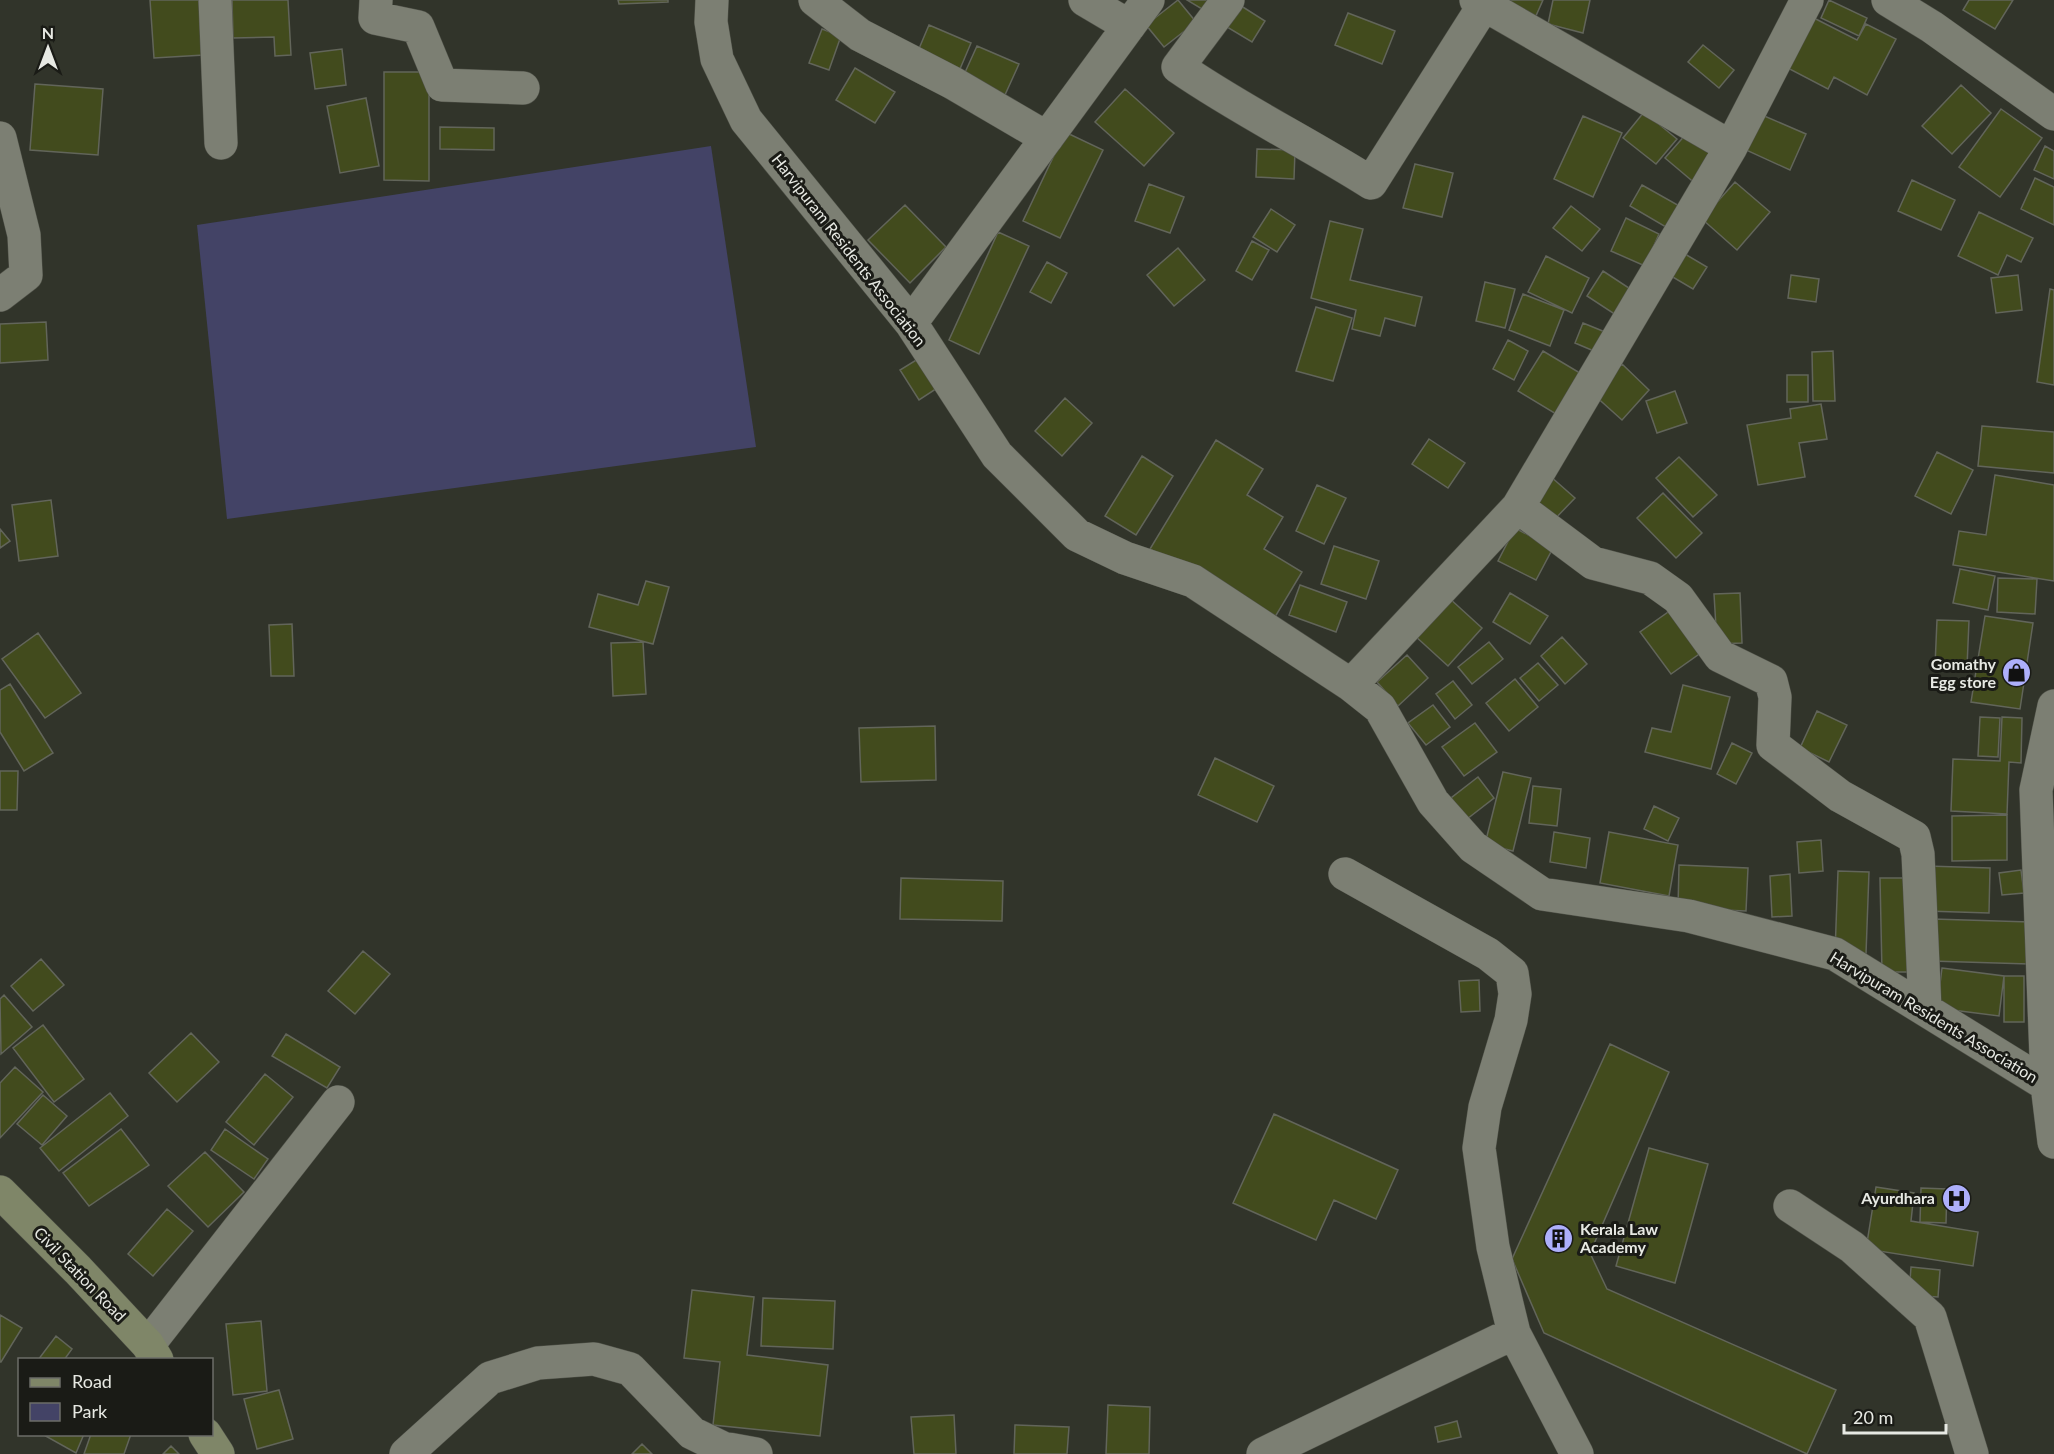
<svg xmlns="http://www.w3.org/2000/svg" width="2054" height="1454" viewBox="0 0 2054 1454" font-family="Lato,sans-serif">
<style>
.green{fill:#434366}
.building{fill:#424b1d;stroke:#62655a;stroke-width:1.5}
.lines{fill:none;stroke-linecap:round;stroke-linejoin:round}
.street-casing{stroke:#4f5148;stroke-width:34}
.secondary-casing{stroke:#4f5148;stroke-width:34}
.street{stroke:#7c7f73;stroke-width:33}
.secondary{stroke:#7f8668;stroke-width:33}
.labels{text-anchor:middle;stroke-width:6;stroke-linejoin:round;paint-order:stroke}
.street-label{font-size:16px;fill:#e7e9e3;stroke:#1a1b16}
.poi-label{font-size:16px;font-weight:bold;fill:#e7e9e3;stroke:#1a1b16;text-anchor:end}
</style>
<rect width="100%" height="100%" fill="#31342a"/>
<path class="green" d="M711 146 756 447 227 519 197 225Z"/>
<path class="building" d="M150 0H200L204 55 154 58Z
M232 0H288L291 55 275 56 274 37 233 38Z
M618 0H668V2L619 4Z
M1178 0 1196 22 1164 47 1146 25Z
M1187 0H1221L1212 15Z
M1494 0H1543L1535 18Z
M1553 0H1590L1583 33 1548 24Z
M1829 0 1867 18 1859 36 1821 18Z
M1969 0H2013L1995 29 1963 10Z
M1235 2 1265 21 1252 42 1222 24Z
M1348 13 1395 31 1382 64 1335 45Z
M1806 14 1857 40 1866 24 1896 39 1867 95 1834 77 1828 89 1780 64Z
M929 25 971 43 957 76 915 58Z
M822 29 841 36 829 70 809 63Z
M1703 45 1734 70 1719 88 1688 62Z
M977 46 1019 64 1004 97 962 79Z
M342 49 346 85 315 89 310 53Z
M855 68 895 92 875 123 836 100Z
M384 72H429V181L384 180Z
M35 84 103 89 98 155 30 150Z
M1961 85 1991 113 1952 154 1922 126Z
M1125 89 1174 133 1144 166 1095 122Z
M366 98 379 166 340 173 327 106Z
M2001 109 2042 138 2000 197 1959 167Z
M1644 112 1677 139 1656 164 1623 138Z
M1762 115 1806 134 1790 170 1746 150Z
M1583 116 1622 133 1593 197 1554 179Z
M440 127 494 128V150L440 149Z
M1065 132 1103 150 1060 238 1023 221Z
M1687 133 1719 159 1697 185 1665 158Z
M2045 146 2054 151V179L2034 170Z
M1257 149 1295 150 1294 179 1256 177Z
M1415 164 1453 173 1442 217 1403 208Z
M2035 178 2054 187V225L2021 209Z
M1912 180 1955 200 1941 230 1898 211Z
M1735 182 1770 212 1737 250 1702 219Z
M1149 184 1184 197 1170 233 1135 221Z
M1642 185 1683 208 1671 230 1630 206Z
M905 205 946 247 910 283 868 240Z
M1571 206 1600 229 1582 251 1553 228Z
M1271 209 1295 225 1277 252 1253 237Z
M1979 212 2033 238 2021 262 2007 255 1998 275 1958 256Z
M1626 218 1659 234 1645 266 1611 251Z
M1330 221 1363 229 1350 280 1422 297 1415 326 1385 318 1380 336 1352 329 1356 310 1311 298Z
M998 232 1029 246 979 354 949 340Z
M1252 241 1269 250 1252 280 1236 271Z
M1178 248 1205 280 1174 306 1147 275Z
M1685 254 1707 267 1693 289 1671 276Z
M1546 256 1589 278 1572 313 1528 292Z
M1047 262 1067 273 1051 303 1030 292Z
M1603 271 1635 292 1619 317 1587 296Z
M1791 275 1819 279 1816 302 1788 298Z
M2018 275 2022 310 1996 313 1991 278Z
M1485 282 1515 289 1505 328 1476 321Z
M2050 289 2054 290V385L2037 382Z
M1523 294 1564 310 1550 346 1509 330Z
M1316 307 1352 318 1333 381 1296 371Z
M46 322 48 360 0 363V324Z
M1583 323 1610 334 1601 354 1575 343Z
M1508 340 1528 351 1514 380 1493 369Z
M1543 351 1585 376 1561 417 1518 391Z
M1833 351 1835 401H1813L1812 352Z
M926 354 945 383 919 400 900 370Z
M1622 364 1649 390 1622 420 1593 394Z
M1787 375H1808V402H1787Z
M1675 391 1687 423 1657 433 1646 401Z
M1065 398 1092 423 1062 456 1035 431Z
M1821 404 1827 439 1799 443 1805 477 1758 485 1747 425 1791 418 1790 409Z
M1982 426 2054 432V473L1978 466Z
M1429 439 1465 463 1448 488 1412 464Z
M1216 440 1263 469 1247 495 1283 517 1264 549 1302 572 1272 622 1150 549Z
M1937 452 1973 470 1951 514 1915 496Z
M1142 456 1173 476 1136 535 1105 516Z
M1679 457 1717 495 1693 517 1656 478Z
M1995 475 2054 485V581L1953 565 1959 531 1986 535Z
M1550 476 1575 498 1551 523 1528 501Z
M1317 485 1346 498 1324 544 1296 531Z
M1663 493 1702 533 1676 558 1637 518Z
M51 500 58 556 19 561 12 505Z
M1515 528 1553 548 1536 580 1498 561Z
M0 529 10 541 0 548Z
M1334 546 1379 561 1366 599 1321 584Z
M1960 569 1995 576 1988 610 1953 603Z
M1998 578 2037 579 2035 614 1997 612Z
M646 581 669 587 653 644 589 627 598 594 638 605Z
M1300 585 1347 602 1336 632 1289 615Z
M1510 593 1548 616 1530 644 1493 622Z
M1740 593 1742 643 1717 644 1714 594Z
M1448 597 1482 628 1448 666 1414 635Z
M1671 610 1702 652 1671 674 1640 632Z
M1985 616 2033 623 2020 709 1971 702Z
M1937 620 1969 621 1967 667 1935 666Z
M292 624 294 676H271L269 625Z
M38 633 81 693 45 718 2 659Z
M1562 637 1587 664 1565 684 1541 656Z
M643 642 646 694 613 696 611 643Z
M1489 642 1503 659 1472 684 1458 667Z
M1407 655 1428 678 1398 706 1377 682Z
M1538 663 1558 685 1539 701 1520 678Z
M1515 679 1538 707 1509 731 1486 703Z
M1453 681 1472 705 1455 719 1436 694Z
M10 684 53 753 24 771 0 732V690Z
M1683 685 1730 697 1711 769 1645 752 1652 728 1671 732Z
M1433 705 1450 727 1426 745 1408 723Z
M1817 711 1847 725 1829 762 1800 748Z
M1980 717 2000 718 1998 757 1978 756Z
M2002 717 2022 718 2021 763 2009 762 2007 814 1951 811 1953 759 2000 761Z
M1475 723 1497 752 1464 776 1442 747Z
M935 726 936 780 861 782 859 728Z
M1732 743 1752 753 1736 784 1717 774Z
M1215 758 1274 786 1257 822 1198 795Z
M0 771H18L17 810H0Z
M1503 772 1531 778 1513 851 1485 844Z
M1478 777 1494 798 1467 819 1451 798Z
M1533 786 1561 789 1557 826 1529 823Z
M1654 806 1679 818 1668 841 1644 829Z
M2007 815V860L1952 861V816Z
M1554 832 1590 838 1586 868 1550 862Z
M1609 832 1678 845 1669 896 1600 883Z
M1821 840 1823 871 1799 873 1797 842Z
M1679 865 1748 868 1746 911 1678 908Z
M1927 866 1990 868 1989 913 1926 911Z
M2021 870 2024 893 2002 895 1999 873Z
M1838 871 1869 872 1866 954 1835 953Z
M1790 874 1792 916 1772 917 1770 876Z
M901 878 1003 881 1002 921 900 919Z
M1880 878H1910L1912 972H1882Z
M1933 919 2030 922 2029 964 1931 961Z
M363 951 390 974 355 1014 328 991Z
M41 959 64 985 33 1011 11 986Z
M1942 968 2004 976 1999 1016 1937 1008Z
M2004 976H2024V1022H2004Z
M1479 980 1480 1011 1461 1012 1459 981Z
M4 995 32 1027 1 1054 0 999Z
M43 1025 84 1079 54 1102 13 1048Z
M191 1033 219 1062 177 1102 149 1073Z
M286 1034 340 1067 327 1088 272 1056Z
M1610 1044 1669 1072 1590 1253 1607 1289 1836 1390 1807 1454 1544 1333 1512 1259Z
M15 1067 43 1092 0 1138V1083Z
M265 1074 293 1097 254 1145 226 1122Z
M110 1093 128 1116 59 1171 40 1148Z
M43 1095 67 1116 42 1145 17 1124Z
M1274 1114 1398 1170 1376 1219 1334 1200 1316 1240 1233 1203Z
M121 1129 149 1165 89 1206 63 1173Z
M225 1129 268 1159 254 1179 211 1150Z
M1649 1148 1708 1164 1675 1283 1616 1266Z
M205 1152 244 1192 208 1227 168 1186Z
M1876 1187 1914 1193 1911 1221 1978 1232 1973 1266 1866 1249Z
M1921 1188 1947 1189 1946 1223 1920 1222Z
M167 1209 193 1231 153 1276 128 1254Z
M1911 1267 1940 1270 1938 1297 1909 1295Z
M692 1290 754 1297 747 1355 828 1365 820 1436 713 1425 720 1362 684 1358Z
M763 1298 835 1301 833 1349 761 1346Z
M0 1315 22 1328 1 1362H0Z
M261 1321 267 1391 233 1395 226 1324Z
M56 1336 72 1349 64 1360H38Z
M279 1390 293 1439 257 1449 244 1399Z
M1108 1405 1150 1407 1149 1454H1106Z
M954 1415 956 1454H914L911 1417Z
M1457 1421 1461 1437 1438 1442 1435 1427Z
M1015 1425 1069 1427 1067 1454H1014Z
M42 1434H84L76 1453Z
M91 1434H131L124 1454H84Z
M642 1444 652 1454H632Z
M171 1446 179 1454H163Z"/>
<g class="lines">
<defs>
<path id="street" d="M215 0 221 143
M376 0 375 18 418 27 442 85 523 88
M712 0 711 22 717 59 746 120 911 323 997 455 1077 535 1125 558 1193 581 1351 685 1380 708 1433 802 1473 847 1542 894 1689 916 1835 954 2047 1085
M815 0 860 35 953 83 1047 138
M1085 0 1129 26
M1228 0 1178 67C1240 110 1308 143 1371 183L1484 5
M1476 0 1731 147
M1888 0 1932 27 2054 114
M0 138 24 235 26 275 0 295
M911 323 1148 0
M1518 507 1593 563 1650 578 1678 598 1720 656 1771 681 1775 697 1773 745 1840 796 1914 837 1918 854 1925 1008
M1351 685 1518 507 1731 147 1807 0
M2054 706 2036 790 2047 1085 2054 1142
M1345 874 1488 954 1512 973 1515 994 1511 1020 1485 1107 1479 1148 1493 1247 1514 1333 1577 1454
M1790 1206 1852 1247 1930 1317 1972 1454
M148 1345 338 1102
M406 1454 490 1378 538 1363 594 1359 630 1369 692 1433 723 1448 756 1454
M1263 1454 1514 1333"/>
<path id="secondary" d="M0 1192 78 1270 148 1345 157 1360
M205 1434 218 1454"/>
</defs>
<use href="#street" class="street-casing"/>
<use href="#secondary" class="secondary-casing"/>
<use href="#street" class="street"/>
<use href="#secondary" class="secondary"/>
</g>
<defs>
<symbol id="shop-disc" viewBox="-11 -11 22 22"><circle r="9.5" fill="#adaffb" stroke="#1a1b16"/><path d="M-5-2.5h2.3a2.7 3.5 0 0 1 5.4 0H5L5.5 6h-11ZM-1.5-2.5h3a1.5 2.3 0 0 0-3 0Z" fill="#111"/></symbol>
<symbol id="hospital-disc" viewBox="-11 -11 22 22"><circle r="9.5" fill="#adaffb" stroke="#1a1b16"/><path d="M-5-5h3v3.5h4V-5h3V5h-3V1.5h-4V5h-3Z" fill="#111"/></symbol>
<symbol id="building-disc" viewBox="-11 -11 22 22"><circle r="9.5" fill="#adaffb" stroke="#1a1b16"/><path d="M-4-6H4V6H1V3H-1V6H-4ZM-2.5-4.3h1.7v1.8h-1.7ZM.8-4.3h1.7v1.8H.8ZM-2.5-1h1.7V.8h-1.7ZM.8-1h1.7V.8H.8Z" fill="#111"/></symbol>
</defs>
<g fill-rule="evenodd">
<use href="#shop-disc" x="2000" y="656" width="33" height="33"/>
<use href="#hospital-disc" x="1940" y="1182" width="33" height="33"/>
<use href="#building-disc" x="1542" y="1222" width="33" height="33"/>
</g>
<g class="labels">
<g class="street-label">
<text transform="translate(849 250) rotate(52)" y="6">Harvipuram Residents Association</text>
<text transform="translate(1934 1017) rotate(31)" y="6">Harvipuram Residents Association</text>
<text transform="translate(80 1274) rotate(46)" y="6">Civil Station Road</text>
</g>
<g class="poi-label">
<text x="1996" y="670">Gomathy<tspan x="1996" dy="18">Egg store</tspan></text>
<text x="1935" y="1204">Ayurdhara</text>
<text x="1580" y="1235" text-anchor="start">Kerala Law<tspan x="1580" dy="18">Academy</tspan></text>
</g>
</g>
<rect x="18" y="1358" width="195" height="78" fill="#1a1b16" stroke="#6c6d68" stroke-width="1.5"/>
<rect x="30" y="1378" width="30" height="9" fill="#7f8668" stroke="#6c6d68" stroke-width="1.5"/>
<text x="72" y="1388" font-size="18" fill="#e7e9e3">Road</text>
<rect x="30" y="1403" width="30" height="18" fill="#434366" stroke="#6c6d68" stroke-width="1.5"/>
<text x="72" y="1418" font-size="18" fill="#e7e9e3">Park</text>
<g transform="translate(48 48)" stroke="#1a1b16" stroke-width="4.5" paint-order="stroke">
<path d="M0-4.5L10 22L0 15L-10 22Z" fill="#e7e9e3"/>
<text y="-9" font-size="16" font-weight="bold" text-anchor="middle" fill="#e7e9e3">N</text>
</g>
<path d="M1844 1424v9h102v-9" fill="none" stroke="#e7e9e3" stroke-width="3"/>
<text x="1853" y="1424" font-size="18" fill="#e7e9e3" stroke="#1a1b16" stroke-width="4.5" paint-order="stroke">20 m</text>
</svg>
